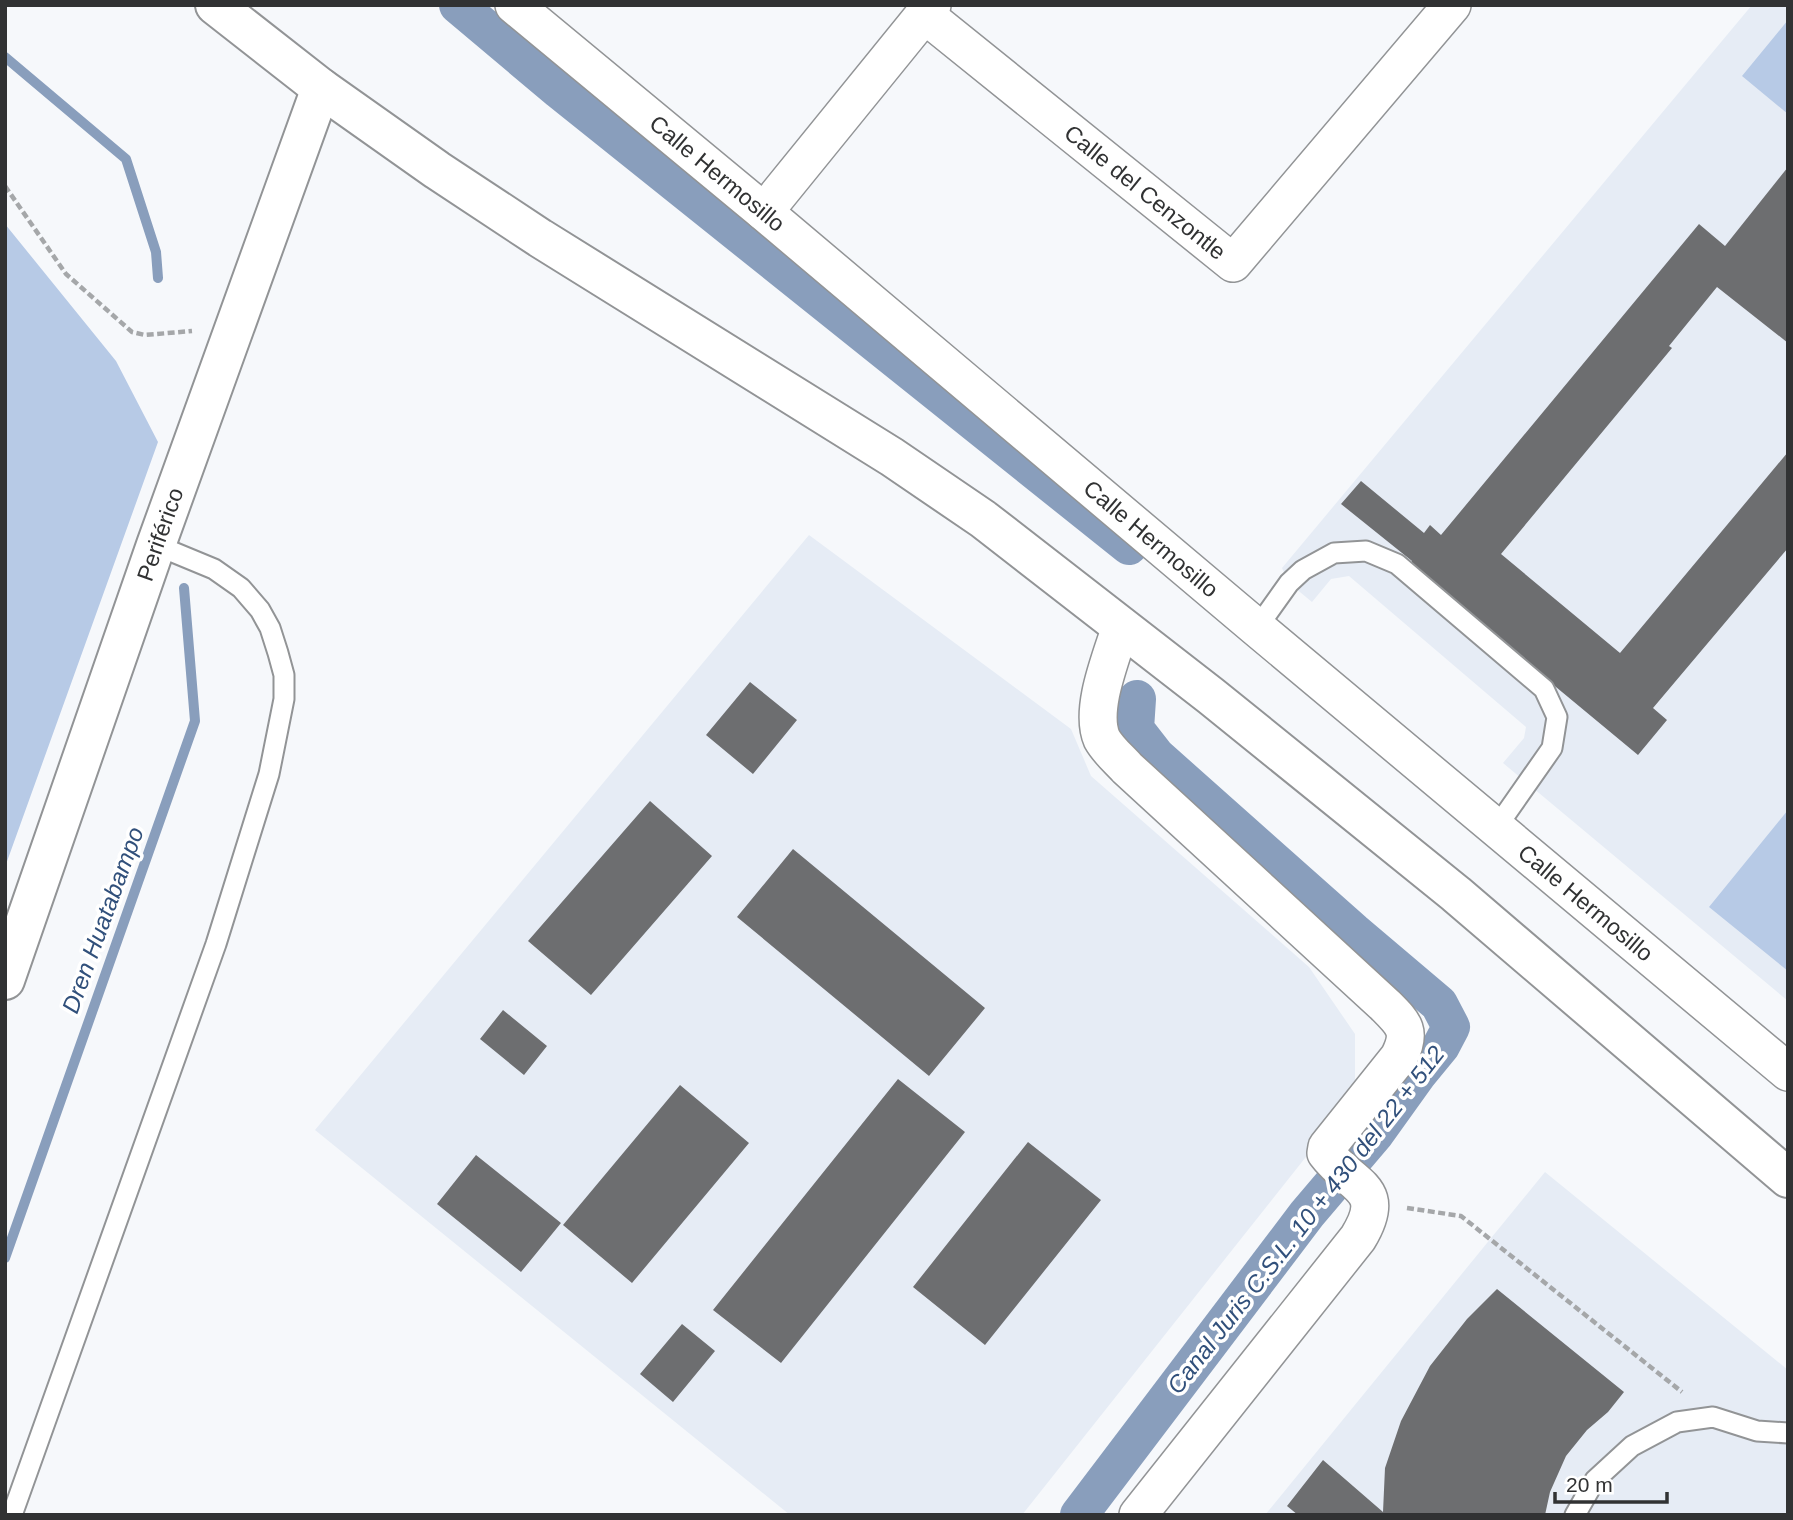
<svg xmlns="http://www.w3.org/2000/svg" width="1793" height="1520" viewBox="0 0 1793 1520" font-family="Helvetica,sans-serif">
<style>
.built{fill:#e6ecf5}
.green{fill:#b7cae6}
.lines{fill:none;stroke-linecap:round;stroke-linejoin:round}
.stream{stroke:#899ebc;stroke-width:10}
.canal{stroke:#899ebc;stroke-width:38}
.building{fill:#6d6e70}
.service-casing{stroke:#929496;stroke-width:23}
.minor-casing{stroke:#929496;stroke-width:40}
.secondary-casing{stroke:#929496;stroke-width:42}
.path{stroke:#a5a7a9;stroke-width:4.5;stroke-dasharray:7 3.5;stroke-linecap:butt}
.service{stroke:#fff;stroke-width:19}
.minor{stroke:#fff;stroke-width:37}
.secondary{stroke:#fff;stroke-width:38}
.labels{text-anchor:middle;stroke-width:7;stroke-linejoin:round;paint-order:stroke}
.street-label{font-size:23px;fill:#313233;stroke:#fff}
.water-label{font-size:24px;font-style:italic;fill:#31507b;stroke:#fff}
</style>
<rect width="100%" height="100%" fill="#f6f8fb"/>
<path class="built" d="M1752 5H1788V1001L1503 763 1524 738 1526 727 1349 576 1331 579 1312 602 1289 583 1282 568Z
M809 535 1071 729 1091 776 1309 967 1355 1034V1095L1022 1515H790L315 1130Z
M1545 1172 1788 1370V1515H1265Z"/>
<path class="green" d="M1788 20V114L1742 76Z
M5 224 116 361 158 442 5 867Z
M1788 810V971L1709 907Z"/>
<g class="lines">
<path class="stream" d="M5 57 126 159 156 252 158 278
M5 1258 195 721 184 588"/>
<path class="canal" d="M458 5 559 90 1129 546
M1079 1515 1307 1214 1375 1134 1418 1074 1441 1046 1451 1027 1439 1004 1354 932 1156 756 1135 729 1137 699"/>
</g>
<path class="building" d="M1788 167V343L1717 287 1669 346 1672 348 1501 554 1620 653 1788 452V548L1653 708 1667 720 1638 755 1411 567 1412 561 1341 504 1361 481 1424 533 1430 525 1441 535 1699 224 1725 246Z
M750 682 797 720 753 774 706 735Z
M650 801 712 856 591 995 528 941Z
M793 849 985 1008 929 1076 737 917Z
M503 1010 547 1046 524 1075 480 1039Z
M898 1079 965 1132 781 1363 713 1310Z
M680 1085 749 1143 632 1283 563 1225Z
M1028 1142 1101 1200 985 1345 913 1287Z
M476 1155 561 1223 521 1272 437 1204Z
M1497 1289 1624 1392 1608 1412 1587 1430 1566 1456 1550 1492 1545 1515H1298L1287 1506 1323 1460 1383 1512 1385 1468 1401 1421 1430 1366 1467 1319Z
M682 1324 715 1351 673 1402 640 1374Z"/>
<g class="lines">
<defs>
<path id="service" d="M1257 628 1289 583 1303 570 1334 553 1366 551 1397 564 1544 689 1557 717 1552 748 1496 828
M12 1515 216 944 269 774 284 699V675L278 653 270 628 260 610 241 588 214 569 156 545
M1575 1515 1595 1480 1632 1446 1677 1422 1713 1417 1757 1431 1788 1433"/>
<g id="minor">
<path id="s1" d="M514 5 764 212 1257 628 1788 1072"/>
<path id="s2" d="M924 14 1233 263 1452 5"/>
<path d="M764 212 932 5"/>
<path d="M1121 626C1112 656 1089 709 1102 739 1108 750 1119 759 1127 768L1385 1005C1404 1024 1412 1031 1399 1057L1327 1147 1326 1153C1352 1188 1389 1187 1358 1238L1138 1515"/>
</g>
<g id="secondary">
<path d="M215 5 321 88 437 170 540 238 892 457 983 519 1211 696 1456 894 1788 1178"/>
<path id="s3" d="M5 980 156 545 321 88"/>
</g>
</defs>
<use href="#service" class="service-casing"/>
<use href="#minor" class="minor-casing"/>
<use href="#secondary" class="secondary-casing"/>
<path class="path" d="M5 186 66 274 132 332 145 335 192 331
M1407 1208 1461 1216 1682 1392"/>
<use href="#service" class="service"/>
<use href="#minor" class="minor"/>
<use href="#secondary" class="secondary"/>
</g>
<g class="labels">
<g class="street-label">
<text dy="8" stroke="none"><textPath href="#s1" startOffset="264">Calle Hermosillo</textPath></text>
<text dy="8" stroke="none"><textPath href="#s2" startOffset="284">Calle del Cenzontle</textPath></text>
<text dy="8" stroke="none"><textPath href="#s3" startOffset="472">Periférico</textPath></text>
<text dy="8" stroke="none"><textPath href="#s1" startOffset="831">Calle Hermosillo</textPath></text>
<text dy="8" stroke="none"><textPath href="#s1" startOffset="1398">Calle Hermosillo</textPath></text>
</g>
<g class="water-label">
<text transform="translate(103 920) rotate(-70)" y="8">Dren Huatabampo</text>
<text transform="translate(1306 1220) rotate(-52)" y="8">Canal Juris C.S.L. 10 + 430 del 22 + 512</text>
</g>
</g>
<rect width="1793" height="1520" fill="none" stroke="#313233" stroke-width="14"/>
<path d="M1555 1492v10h112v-10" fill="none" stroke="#313233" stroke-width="3.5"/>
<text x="1566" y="1492" font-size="21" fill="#313233" stroke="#ffffff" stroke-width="5" paint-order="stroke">20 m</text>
</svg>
